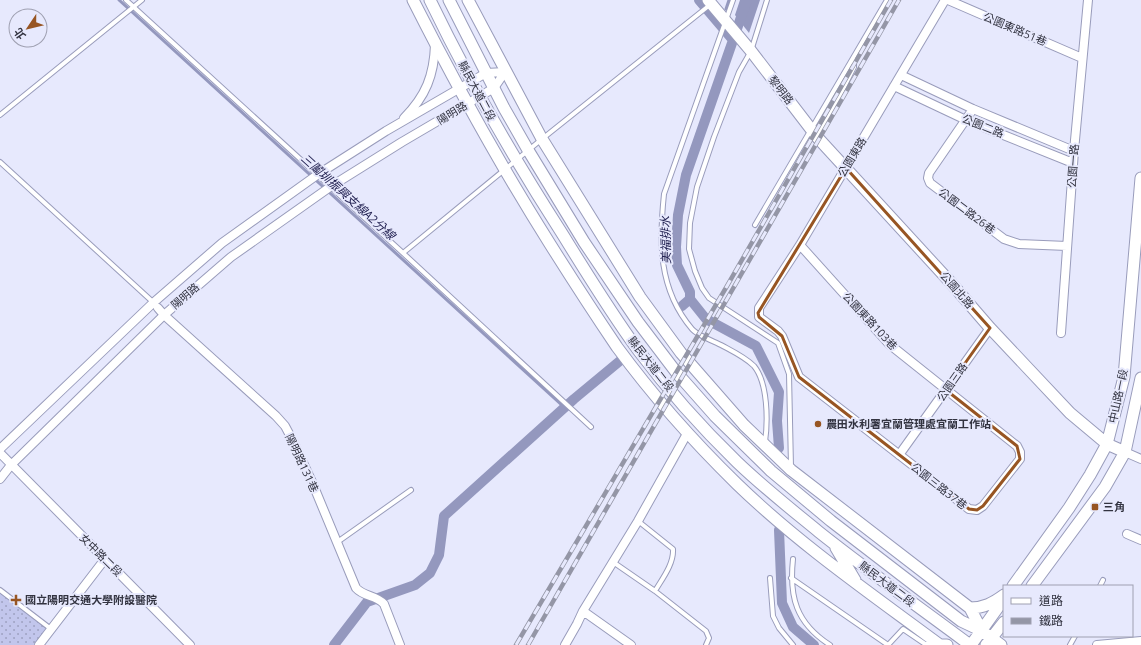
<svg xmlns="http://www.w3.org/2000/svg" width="1141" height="645" viewBox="0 0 1141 645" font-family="'Open Sans','Noto Sans TC',sans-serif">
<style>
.park{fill:url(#park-dots)}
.water{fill:#9498be}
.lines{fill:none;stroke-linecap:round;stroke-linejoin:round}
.stream{stroke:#9498be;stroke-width:3}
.canal{stroke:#9498be;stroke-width:10}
.lane-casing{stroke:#999cbb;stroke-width:6}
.street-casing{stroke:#999cbb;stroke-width:10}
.secondary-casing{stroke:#999cbb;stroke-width:13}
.lane{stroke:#fff;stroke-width:4}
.street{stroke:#fff;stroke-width:8}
.secondary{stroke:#fff;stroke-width:11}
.rail-casing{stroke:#9496a6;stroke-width:4.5}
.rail{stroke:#e7e9fd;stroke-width:3;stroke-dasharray:9;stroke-linecap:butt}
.marked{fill:none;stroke:#975523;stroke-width:3;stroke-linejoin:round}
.poi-dot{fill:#975523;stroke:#e7e9fd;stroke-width:1.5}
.labels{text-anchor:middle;stroke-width:4;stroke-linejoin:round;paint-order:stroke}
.street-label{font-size:11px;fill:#323340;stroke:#e7e9fd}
.poi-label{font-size:11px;font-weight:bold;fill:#323340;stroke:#e7e9fd;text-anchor:start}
.water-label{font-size:12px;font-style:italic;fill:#232252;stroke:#e7e9fd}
</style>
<defs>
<pattern id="park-dots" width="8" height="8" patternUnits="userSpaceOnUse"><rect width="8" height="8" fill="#c2c6ec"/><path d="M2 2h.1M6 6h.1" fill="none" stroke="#9ea1c1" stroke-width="1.8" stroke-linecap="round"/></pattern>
</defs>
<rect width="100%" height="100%" fill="#e7e9fd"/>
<path class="park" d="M0 592 49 630 37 645H0Z"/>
<path class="water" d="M740 0H760L749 33 735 15Z"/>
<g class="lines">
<path class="stream" d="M119 0 565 408
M726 9 729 0"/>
<path class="canal" d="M699 0 733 40
M747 0 686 175 678 215 676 247 677 265 690 292V299L706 319 756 346 779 392 777 421 779 448
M682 306 690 299
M779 530 782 603 793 627 814 645
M334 645 367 602 415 585 430 573 439 555 444 516 574 399 621 360"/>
<defs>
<path id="lane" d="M126 0 403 253 591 427
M733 0 664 194C659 242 658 289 692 329 697 335 713 341 721 345 732 351 745 357 754 366 768 383 768 421 765 442
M767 0 751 51 739 72 714 137 697 187 690 223 689 249 695 271 702 288 709 298 778 343 789 374 791 467
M0 115 142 0
M818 135 833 109 854 67V59
M0 162 154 303
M755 225 887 0
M403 253 542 139 711 4
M638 521 673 549C674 564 662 579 655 591
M336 543 411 490
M793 559C789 597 796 623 830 645
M613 562 655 591 706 631 709 638 706 645
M770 578 773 616 779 628 793 645
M791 578 888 645 903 629 925 644H935
M1100 586 1103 580
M0 590 51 629
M1070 645 1075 636"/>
<path id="street" d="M948 0 1082 58
M901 75 973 109 1074 151
M894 86 966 120 1073 163
M973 109 929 173 928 178 930 183 1004 239 1019 244 1067 246
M404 118C426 96 434 75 435 45
M800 245 889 344 1017 446 1020 452V459L983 506 977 510 969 509 799 377 782 336 778 331 759 317V308L800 245 945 0
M158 308 164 315 276 416 285 426 294 443 312 482 356 588C364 597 376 595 384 604L400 645
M1061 333 1074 151 1088 0
M0 449 153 303 222 243 317 175 386 131 486 73 505 72
M1125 452 1141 459
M0 453 190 645
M899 455 990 328
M0 479 11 465 164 315 231 257 330 187 402 142 494 88 505 72
M1127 534 1141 540
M583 611 638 521 688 432
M39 645 105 559
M565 645 577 624 583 611 631 645
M1097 645 1141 641"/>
<path id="secondary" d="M413 0C455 83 500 165 550 244 572 279 594 313 617 347 653 396 694 442 737 484 799 544 870 593 940 645H947
M430 0C469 81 514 159 563 235 587 274 611 313 638 350 668 390 702 428 737 462 763 487 791 509 819 532 868 571 919 607 970 645
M449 0 504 108 528 150 584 242 638 322 676 372 715 416 771 471 831 521 961 621 982 631 1001 645
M468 0 542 139 640 297 681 353 744 425 791 470 970 608 982 631
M708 0 751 51 817 137 952 284 990 328 1070 413 1107 444 1125 452
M836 548 855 580
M1013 586 1069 508 1090 475 1107 444 1124 377 1141 178
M1032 586 1105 487 1125 452 1141 378
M970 608C984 608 993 603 1004 595
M971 645 1004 599
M986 645 1004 622"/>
</defs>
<use href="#lane" class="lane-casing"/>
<use href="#street" class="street-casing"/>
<use href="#secondary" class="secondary-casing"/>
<use href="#lane" class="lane"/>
<use href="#street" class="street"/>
<use href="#secondary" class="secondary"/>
<defs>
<path id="rail" d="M516 645 727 286 891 0
M528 645 899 0"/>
</defs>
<use href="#rail" class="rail-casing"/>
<use href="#rail" class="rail"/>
</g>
<path class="marked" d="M846 168 990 328 946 390 1017 446 1020 459 983 506 977 510 969 509 799 377 782 336 759 317 758 313Z"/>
<g class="poi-dot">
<circle cx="818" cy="424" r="4"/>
<rect x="1091" y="503" width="8" height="8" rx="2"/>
<path d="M14 594h4v4h4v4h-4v4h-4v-4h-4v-4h4z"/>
</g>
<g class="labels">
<g class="street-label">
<text transform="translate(1015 29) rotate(23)" y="4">公園東路51巷</text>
<text transform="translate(781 90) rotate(52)" y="4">黎明路</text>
<text transform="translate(477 91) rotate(62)" y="4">縣民大道二段</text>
<text transform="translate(452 113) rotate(-31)" y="4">陽明路</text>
<text transform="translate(983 126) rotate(22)" y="4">公園二路</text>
<text transform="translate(852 157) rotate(-59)" y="4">公園東路</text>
<text transform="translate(1073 166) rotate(-86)" y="4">公園一路</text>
<text transform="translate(967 211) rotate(37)" y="4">公園二路26巷</text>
<text transform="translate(957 290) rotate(49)" y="4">公園北路</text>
<text transform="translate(185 296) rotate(-41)" y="4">陽明路</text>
<text transform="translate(870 321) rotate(47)" y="4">公園東路103巷</text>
<text transform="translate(651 364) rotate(52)" y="4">縣民大道二段</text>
<text transform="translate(952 382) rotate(-55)" y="4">公園三路</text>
<text transform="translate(1118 396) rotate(-78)" y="4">中山路一段</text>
<text transform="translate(302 463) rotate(65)" y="4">陽明路131巷</text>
<text transform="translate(939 486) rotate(38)" y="4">公園三路37巷</text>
<text transform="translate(101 555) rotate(45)" y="4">女中路二段</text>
<text transform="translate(887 584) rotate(37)" y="4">縣民大道二段</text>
</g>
<g class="poi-label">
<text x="826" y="428">農田水利署宜蘭管理處宜蘭工作站</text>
<text x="1103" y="511">三角</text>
<text x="25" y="604">國立陽明交通大學附設醫院</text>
</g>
<g class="water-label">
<text transform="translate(348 197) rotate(42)" y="4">三鬮圳振興支線A2分線</text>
<text transform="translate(666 240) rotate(-91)" y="4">美福排水</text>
</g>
</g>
<rect x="1003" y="585" width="130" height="52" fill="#e7e9fd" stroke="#9fa0b1"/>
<rect x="1011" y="598" width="20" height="6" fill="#ffffff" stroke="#9fa0b1"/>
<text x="1039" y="605" font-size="12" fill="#323340">道路</text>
<rect x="1011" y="618" width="20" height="6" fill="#9496a6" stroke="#9fa0b1"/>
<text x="1039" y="625" font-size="12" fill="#323340">鐵路</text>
<g transform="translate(28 28) rotate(235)"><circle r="19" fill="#e7e9fd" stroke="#9fa0b1"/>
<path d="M0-3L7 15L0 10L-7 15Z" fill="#975523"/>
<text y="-6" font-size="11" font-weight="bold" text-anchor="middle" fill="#323340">北</text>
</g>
</svg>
